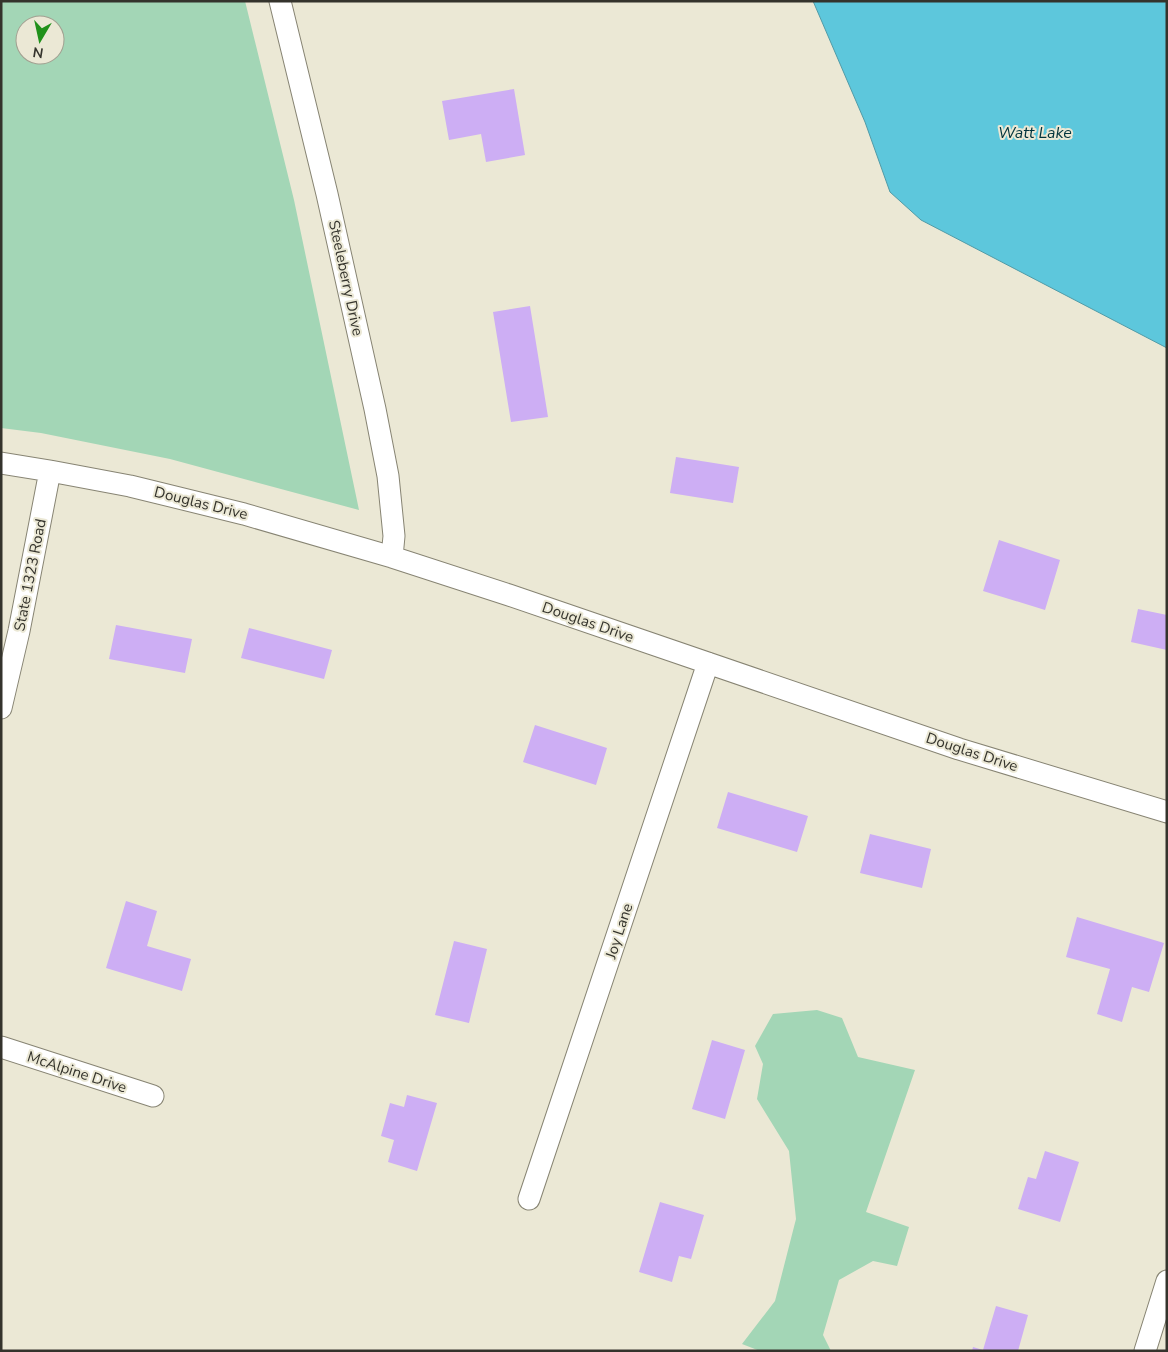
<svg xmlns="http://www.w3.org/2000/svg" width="1168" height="1352" viewBox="0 0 1168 1352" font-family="'Nunito Sans',sans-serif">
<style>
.green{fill:#a3d6b6;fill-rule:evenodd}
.water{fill:#5dc7dc;stroke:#519ba7}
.building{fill:#cdaef4}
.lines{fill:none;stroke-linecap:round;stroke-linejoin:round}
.minor-casing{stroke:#878473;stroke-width:23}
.minor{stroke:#fff;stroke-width:21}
.labels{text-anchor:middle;stroke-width:4;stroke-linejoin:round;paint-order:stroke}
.street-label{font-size:15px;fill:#34332c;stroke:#ebe8d5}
.water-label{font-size:16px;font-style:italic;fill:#00333c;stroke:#ebe8d5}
</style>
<rect width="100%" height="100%" fill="#ebe8d5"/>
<path class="green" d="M1 1H245L294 200 359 510 170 459 41 433 1 428ZM25 25H55V55H25Z
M817 1010 842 1018 858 1057 915 1070 866 1212 909 1227 897 1266 873 1261 839 1280 823 1335 831 1351H760L742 1344 775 1301 796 1219 789 1151 757 1099 763 1064 755 1046 773 1014Z"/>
<path class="water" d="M813 1H1167V348L921 220 890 192 865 122Z"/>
<path class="building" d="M514 89 525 155 486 162 481 134 449 140 442 101Z
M530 306 548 417 511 422 493 312Z
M676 457 739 467 733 503 670 493Z
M999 540 1060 560 1045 610 983 591Z
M1138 609 1167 615V650L1131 642Z
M116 625 192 639 185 673 109 659Z
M249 628 332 650 324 679 241 658Z
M535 725 607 748 596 785 523 762Z
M728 792 808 816 797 852 717 828Z
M870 834 931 849 922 888 860 873Z
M126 901 157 911 147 946 191 959 182 991 106 968Z
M1077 917 1164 943 1149 992 1132 987 1122 1022 1097 1014 1110 969 1066 957Z
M454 941 487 949 469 1023 435 1015Z
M712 1040 745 1050 725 1119 692 1109Z
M407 1095 437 1103 417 1171 388 1162 394 1140 381 1136 390 1103 404 1107Z
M1045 1151 1079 1162 1060 1222 1018 1209 1028 1177 1036 1179Z
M660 1202 704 1215 691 1259 679 1256 672 1282 639 1272Z
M996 1306 1028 1315 1018 1351H972L973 1347 983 1350Z"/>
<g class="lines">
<defs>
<path id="minor" d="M280 1 327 194 375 409 388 476 394 536 392 557
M1 463 50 471 130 486 244 514 392 557 509 595 959 749 1167 812
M1 708 19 631 50 471
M1 1047 153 1096
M529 1199 708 663
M1145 1351 1167 1281"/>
</defs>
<use href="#minor" class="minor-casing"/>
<use href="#minor" class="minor"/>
</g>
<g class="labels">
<g class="street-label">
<text transform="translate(346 278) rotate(78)" y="5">Steeleberry Drive</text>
<text transform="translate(201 503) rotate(14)" y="5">Douglas Drive</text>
<text transform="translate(30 575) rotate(-79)" y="5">State 1323 Road</text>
<text transform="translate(588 622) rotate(19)" y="5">Douglas Drive</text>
<text transform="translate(972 752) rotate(18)" y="5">Douglas Drive</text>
<text transform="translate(619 931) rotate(-72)" y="5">Joy Lane</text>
<text transform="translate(77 1072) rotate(18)" y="5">McAlpine Drive</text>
</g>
<g class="water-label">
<text x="1035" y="138">Watt Lake</text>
</g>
</g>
<rect width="1168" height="1352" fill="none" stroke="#34332c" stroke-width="5"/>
<g transform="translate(40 40) rotate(189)"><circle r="24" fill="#ebe8d5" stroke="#a2a091"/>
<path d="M0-4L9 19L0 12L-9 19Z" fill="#20911a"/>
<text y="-8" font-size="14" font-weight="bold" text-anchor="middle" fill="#34332c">N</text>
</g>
</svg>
